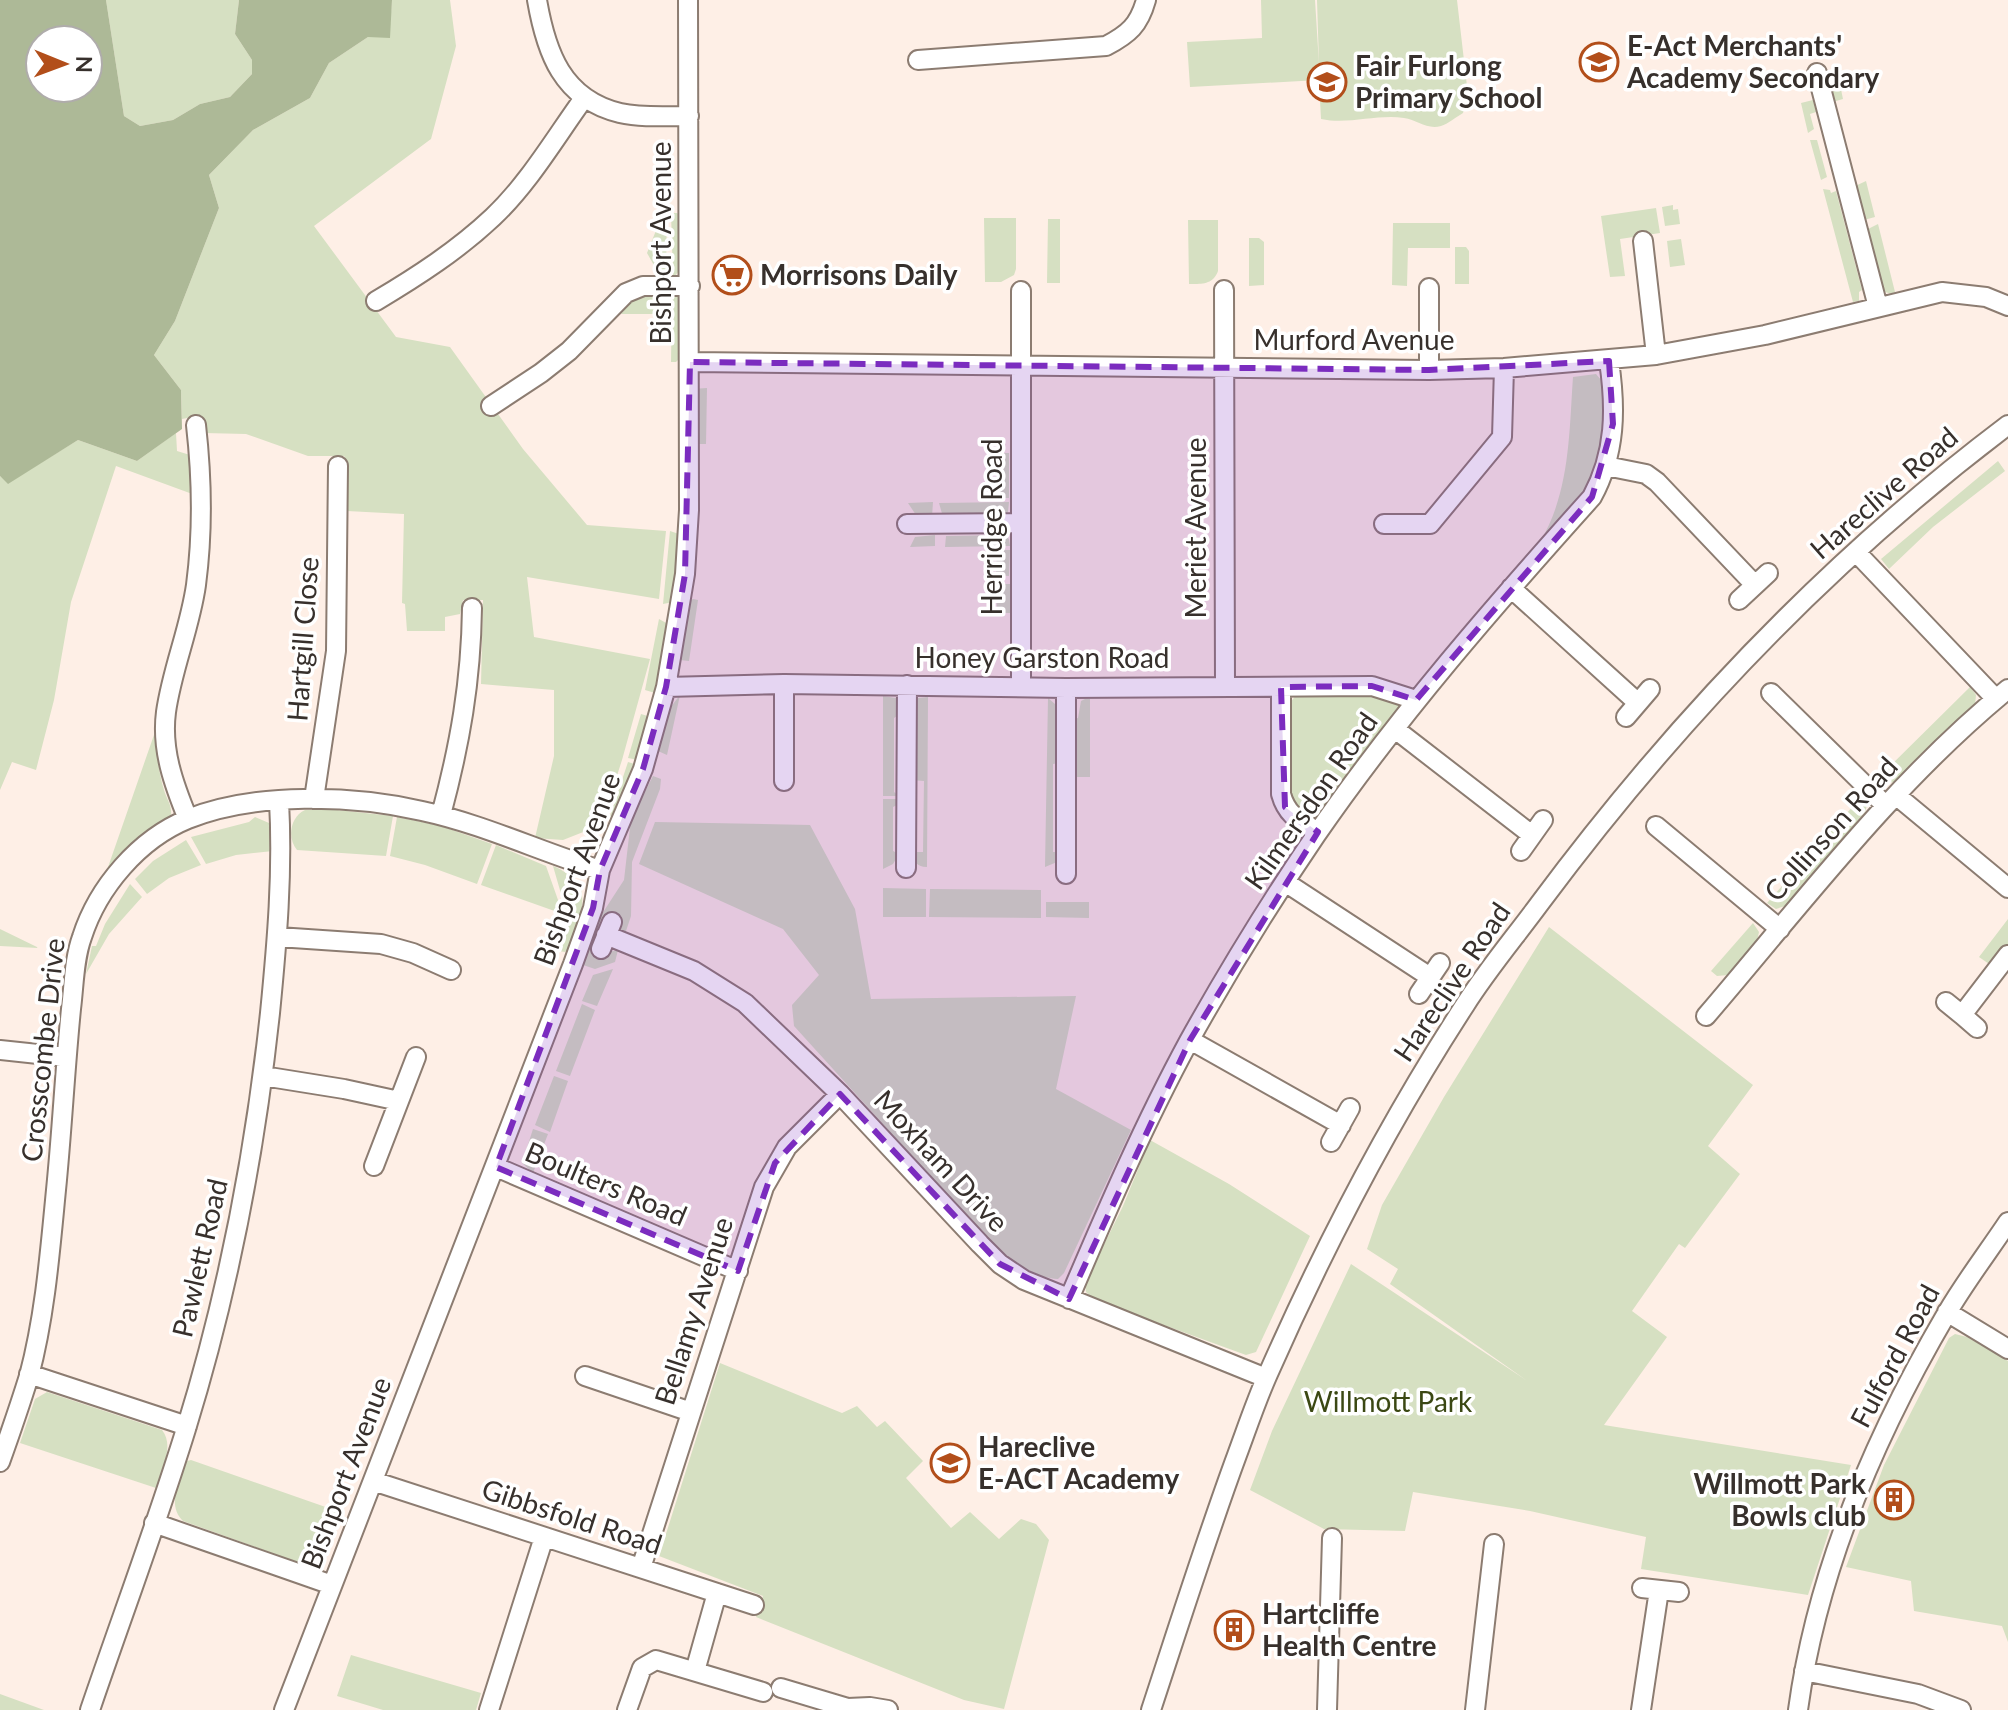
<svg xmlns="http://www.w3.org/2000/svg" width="2008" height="1710" viewBox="0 0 2008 1710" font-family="Lato,sans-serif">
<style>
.green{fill:#d6e0c2}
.forest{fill:#adb997;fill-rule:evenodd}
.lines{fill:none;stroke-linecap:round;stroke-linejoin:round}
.minor-casing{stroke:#8c7c71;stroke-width:22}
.minor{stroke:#fff;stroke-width:18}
.marked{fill:#7b2cbf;fill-opacity:0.2;stroke:#7b2cbf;stroke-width:6;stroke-dasharray:16 10;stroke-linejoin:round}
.labels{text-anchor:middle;stroke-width:7;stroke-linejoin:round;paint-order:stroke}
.poi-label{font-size:28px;font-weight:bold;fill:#37302c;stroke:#fff;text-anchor:start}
.street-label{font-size:28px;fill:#37302c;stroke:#fff}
.park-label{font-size:28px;fill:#3b4813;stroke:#fff}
</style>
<rect width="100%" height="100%" fill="#feefe6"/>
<path class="green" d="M106 0H239L235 34 252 60V74L230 97 200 104 173 120 140 126 124 116Z
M392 0H450L456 46 431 139 314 226 396 337 450 347 523 449 587 525 666 531 659 599 527 577 534 637 650 659 622 760 601 825 563 840 535 838 554 756V690L481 684 483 600H463L460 614 445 617V631H407L405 604 402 603 404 514 347 511V461L344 456H308L246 434 204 433 198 416 182 419 181 390 154 355 175 321 219 208 209 175 253 130 310 98 329 63 368 37H389Z
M1261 0H1315L1319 64 1317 0H1457L1468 95 1463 113C1456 117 1448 124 1441 126 1427 130 1417 120 1404 118 1377 114 1348 125 1321 119L1319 80 1190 87 1187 42 1262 38Z
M1838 75 1843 99 1829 103 1827 83Z
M1813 100 1816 112 1810 114 1814 129 1808 133 1801 103Z
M1810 140H1817L1827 177 1821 180Z
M1866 181 1875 217 1864 220 1851 188Z
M1823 189 1830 190 1831 193 1836 191 1862 290 1859 292V301L1853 302Z
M1673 205V210L1678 209 1680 224 1665 226 1662 207Z
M1656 208 1660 233 1620 239 1625 276 1610 277 1601 216Z
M667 212 666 276H660L647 253 663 213Z
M671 213H677L681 217 680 270 673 278Z
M984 218H1016V269L1014 275 1001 282H985Z
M1048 219H1060V283H1047Z
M1188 220H1218V271C1213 285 1201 284 1189 284Z
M1393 223H1450V248H1408L1407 286 1392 285Z
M1878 224 1895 292C1888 295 1885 292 1880 287L1862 232Z
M1249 238H1259L1264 242V285L1249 286Z
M1681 239 1685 265 1670 267 1667 241Z
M1455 247H1466L1469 251V284H1455Z
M672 293 677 295 681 303 680 358 676 362H671Z
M647 295H667V314H621L631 302Z
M1596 374 1607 387 1603 453 1582 497 1542 544 1540 542C1570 492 1569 434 1573 377Z
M707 388 706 444H697L691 389Z
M176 433 177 451 190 455 195 495 116 466 71 602 54 700 36 770 12 762 0 790V476L8 483 78 440 137 461Z
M996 453H1009V498H996Z
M1998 461 2005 471 1933 527 1889 569 1881 559Z
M933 502 932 517 916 515 908 503Z
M1009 502 1008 512 1004 515 943 517 939 503Z
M670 531 679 534 673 602 663 604Z
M935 535V546L910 547 915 537Z
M1003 535 1009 539 1010 546 945 547 946 536Z
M997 550H1010L1009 576 996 575Z
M996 584H1010L1011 613H997Z
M693 599 698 600 689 661 680 660 689 601Z
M659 619 668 624 655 693 645 690Z
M1970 687 1976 695 1975 705 1894 782 1883 784 1878 778Z
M1297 694H1368L1404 701 1324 812 1310 817 1299 814 1289 797V704Z
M680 695 667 755 658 751 670 708Z
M883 696 896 698 901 713 894 718V792L899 796H883Z
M928 697 927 867C916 867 913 860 909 852H923L924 781 911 780V773L917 770V708L912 704 918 698Z
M1048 698 1055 704V717H1060L1059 763 1053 764V852H1059L1057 862 1045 867Z
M1085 699H1090V777H1074L1075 719 1078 718 1081 701Z
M641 714 651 717 638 760 628 758Z
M155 732C157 751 158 771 164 790 167 800 172 805 171 815L141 836 107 870Z
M628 762 638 765 613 818 610 816Z
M653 776 661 779 660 789 632 862 631 916 626 931 621 933 618 918 607 914 592 952 603 957 608 952 618 950 615 962 595 969 583 965 600 917 624 880 631 819Z
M1862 796 1867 805 1865 812 1785 906 1776 909 1767 903Z
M883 799H899V804L893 807V851L899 854 893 864 883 869Z
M305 810H337L393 816 386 856 297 850C287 838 290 817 305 810Z
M255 817 269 823 272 832 273 851 236 855 206 864 191 837 249 822Z
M397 817 441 826 492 844 477 884 425 865 390 856Z
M655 822 810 825 855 909 871 999 1076 996 1056 1089 1131 1130 1064 1273 1058 1279C1036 1278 1018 1263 1000 1253L794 1026 792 1005 819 975 783 929 639 864Z
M186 840 201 865 169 878 147 894 135 879 153 861Z
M496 845 546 866 563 914 481 885Z
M553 866C561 869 574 877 579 885 588 899 577 943 565 952L559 951V946L571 919 568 918Z
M130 884 142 897 109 934 86 974 92 946H96L105 924Z
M883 888 926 889V917H883Z
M930 889 1041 890V918L929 917Z
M1046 902H1089V918L1046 917Z
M2008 919V945L1992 966 1979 957Z
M1753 923 1759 932 1757 941 1728 975 1717 976 1711 971Z
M1549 927 1753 1085 1708 1146 1740 1174 1685 1248 1679 1244 1632 1311 1667 1337 1604 1425 1851 1465 1808 1595 1641 1569 1646 1537 1530 1511 1413 1492 1405 1531 1324 1529 1250 1490 1272 1431 1351 1264 1526 1380 1390 1284 1398 1269 1367 1249 1382 1205 1444 1097Z
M0 929 39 948 0 946Z
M613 969 597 1006 582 1001 593 975Z
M582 1004 595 1010 570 1076 556 1071Z
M554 1076 568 1081 550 1132 535 1125Z
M533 1129 548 1134 533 1173 522 1163Z
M1150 1140 1229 1184 1310 1236 1256 1352 1246 1355 1095 1300 1086 1292 1085 1283 1123 1206Z
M1955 1334 1967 1337 2008 1361V1642L2002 1626 1914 1611 1911 1581 1846 1567 1884 1465 1949 1338Z
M720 1363 842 1413 857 1406 877 1427 885 1421 923 1461 906 1478 951 1528 970 1512 999 1539 1021 1519 1036 1524 1049 1540 1004 1709 964 1700 756 1617 763 1596 659 1556Z
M47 1392 162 1430C175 1446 161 1470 156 1488L20 1443 35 1399Z
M191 1460 337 1511 317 1561 311 1565H305L183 1521C166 1504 180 1481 187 1461Z
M351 1655 481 1693 476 1710H383L337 1696Z
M0 1694 44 1710H0Z"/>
<path class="forest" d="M0 0H106L124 116 140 126 173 120 200 104 230 97 252 74V60L235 34 239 0H392L390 38 368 37 329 63 310 98 253 130 209 175 219 208 175 321 154 355 181 390 182 429 137 461 78 440 8 484 0 476ZM40 40H88V88H40Z"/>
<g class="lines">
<defs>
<path id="minor" d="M537 0C546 52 562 99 620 113 642 118 666 116 689 116
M918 60 1106 46C1129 34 1139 25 1146 0
M1817 73 1878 307
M1643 241 1656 355
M1429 288V370
M1224 290 1225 687
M1021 291V687
M376 301C418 276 458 250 493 217 529 183 555 138 584 98
M690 362 1429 370 1504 368 1656 355 1765 335 1942 292 1986 297 2008 306
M491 406 541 373 569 351 626 293 643 286H690
M1606 466 1646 474 1657 482 1755 585
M907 524 1021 523
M1384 524H1430L1502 437 1504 368
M1856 552 1996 699
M1511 588 1638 703
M1739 600 1768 573
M666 687 784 684 1066 688 1372 686 1416 700
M1281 687V794C1287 816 1300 821 1318 832
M1771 693 1885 805
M1626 717 1650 689
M1395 729 1532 835
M784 781V684
M1897 796 2008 888
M314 799 336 651 338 466
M441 815C460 744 471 682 472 608
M188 819C174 785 161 750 166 712 172 669 190 628 196 585 203 532 202 478 196 425
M1656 826 1780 929
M1521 851 1543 820
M906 868 907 685
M1066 874V688
M1285 882 1430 977
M606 935 694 971 745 1003 840 1094 980 1244 1000 1264 1024 1280 1266 1378
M278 937 381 944 413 953 451 970
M601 949 612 922
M1419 994 1440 963
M1946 1002 1962 1015
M1706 1016C1802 904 1893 783 2008 689
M1977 1028 1962 1015 2008 955
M1190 1040 1341 1125
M0 1050 66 1057
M263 1076 344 1089 399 1101
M1331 1142 1350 1108
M374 1166 416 1057
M496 1167 738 1271
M1069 1299C1106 1212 1144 1124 1189 1041 1228 971 1271 901 1316 835 1399 715 1495 605 1592 497 1616 453 1616 408 1609 361
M1947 1312 2008 1349
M29 1374 187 1426
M585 1376 691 1412
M0 1462C10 1434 20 1405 29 1376 45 1316 50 1252 56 1190 62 1130 65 1069 71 1009 74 985 74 959 82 937 98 887 139 839 188 819 256 792 352 795 422 811 483 824 541 852 600 870
M373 1481 754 1605
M154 1523 332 1585
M641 1568 764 1187 787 1147 840 1094
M1642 1588 1679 1592
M695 1671 717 1593
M1804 1671 1918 1694 1961 1710
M781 1688 848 1708 870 1707 888 1710
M90 1710C122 1616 157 1523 186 1429 228 1293 255 1153 270 1013 277 942 283 872 279 801
M284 1710 573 964 593 908 600 870 643 769 666 687 685 574 689 510 688 0
M489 1710 544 1537
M627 1710 642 1668 656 1660 763 1692
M1151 1710C1179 1625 1206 1539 1237 1455 1247 1428 1256 1401 1268 1374 1324 1247 1389 1122 1465 1005 1487 970 1515 937 1540 903 1674 723 1829 560 2008 425
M1327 1710 1332 1538
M1475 1710 1494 1544
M1641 1710 1659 1590
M1798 1710C1817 1570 1876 1434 1947 1313 1965 1282 1988 1252 2008 1222"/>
</defs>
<use href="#minor" class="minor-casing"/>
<use href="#minor" class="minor"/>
</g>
<path class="marked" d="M1609 361 1613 424 1592 497 1416 700 1372 686 1281 687 1285 807 1318 832 1190 1040 1069 1299 1000 1264 840 1094 775 1163 738 1271 496 1167 593 908 600 870 643 769 666 687 685 574 690 362 1429 370Z"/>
<defs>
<symbol id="school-ring" viewBox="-11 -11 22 22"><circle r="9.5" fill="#fff" stroke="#b24e1a" stroke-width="1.5"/><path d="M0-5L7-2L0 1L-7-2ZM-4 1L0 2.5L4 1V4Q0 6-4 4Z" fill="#b24e1a"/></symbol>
<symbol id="supermarket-ring" viewBox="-11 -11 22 22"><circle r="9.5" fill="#fff" stroke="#b24e1a" stroke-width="1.5"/><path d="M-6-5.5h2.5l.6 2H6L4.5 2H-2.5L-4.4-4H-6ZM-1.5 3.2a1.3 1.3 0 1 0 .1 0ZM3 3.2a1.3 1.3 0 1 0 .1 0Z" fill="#b24e1a"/></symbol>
<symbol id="building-ring" viewBox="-11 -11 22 22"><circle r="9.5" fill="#fff" stroke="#b24e1a" stroke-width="1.5"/><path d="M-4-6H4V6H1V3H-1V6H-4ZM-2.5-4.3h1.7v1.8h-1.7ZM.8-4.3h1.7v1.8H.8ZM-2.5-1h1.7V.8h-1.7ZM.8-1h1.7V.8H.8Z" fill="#b24e1a"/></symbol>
</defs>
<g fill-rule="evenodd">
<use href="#school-ring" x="1577" y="40" width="44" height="44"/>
<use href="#school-ring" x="1305" y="60" width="44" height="44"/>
<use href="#supermarket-ring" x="710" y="253" width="44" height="44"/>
<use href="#school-ring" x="928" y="1441" width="44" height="44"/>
<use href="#building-ring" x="1872" y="1478" width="44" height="44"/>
<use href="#building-ring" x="1212" y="1608" width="44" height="44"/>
</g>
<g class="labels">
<g class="poi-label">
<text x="1627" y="56">E-Act Merchants'<tspan x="1627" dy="32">Academy Secondary</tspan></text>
<text x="1355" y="76">Fair Furlong<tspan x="1355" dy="32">Primary School</tspan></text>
<text x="760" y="285">Morrisons Daily</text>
<text x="978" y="1457">Hareclive<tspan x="978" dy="32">E-ACT Academy</tspan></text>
<text x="1866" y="1494" text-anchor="end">Willmott Park<tspan x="1866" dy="32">Bowls club</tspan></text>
<text x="1262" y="1624">Hartcliffe<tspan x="1262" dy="32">Health Centre</tspan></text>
</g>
<g class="street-label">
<text transform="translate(661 243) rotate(-90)" y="10">Bishport Avenue</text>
<text x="1354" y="350">Murford Avenue</text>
<text transform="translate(1884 493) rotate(-41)" y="10">Hareclive Road</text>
<text transform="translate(992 527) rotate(-90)" y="10">Herridge Road</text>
<text transform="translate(1196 528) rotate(-90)" y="10">Meriet Avenue</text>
<text transform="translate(303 639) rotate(-86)" y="10">Hartgill Close</text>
<text x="1042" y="668">Honey Garston Road</text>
<text transform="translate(1311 801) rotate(-55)" y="10">Kilmersdon Road</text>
<text transform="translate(1831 829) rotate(-48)" y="10">Collinson Road</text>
<text transform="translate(577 869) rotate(-70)" y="10">Bishport Avenue</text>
<text transform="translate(1452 982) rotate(-56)" y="10">Hareclive Road</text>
<text transform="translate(43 1050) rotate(-84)" y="10">Crosscombe Drive</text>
<text transform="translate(941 1161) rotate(47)" y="10">Moxham Drive</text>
<text transform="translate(606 1184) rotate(23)" y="10">Boulters Road</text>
<text transform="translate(200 1258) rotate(-77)" y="10">Pawlett Road</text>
<text transform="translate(694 1311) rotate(-72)" y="10">Bellamy Avenue</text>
<text transform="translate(1895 1356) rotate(-62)" y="10">Fulford Road</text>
<text transform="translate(346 1473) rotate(-69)" y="10">Bishport Avenue</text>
<text transform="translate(572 1517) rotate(18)" y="10">Gibbsfold Road</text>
</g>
<g class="park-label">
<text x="1388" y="1412">Willmott Park</text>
</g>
</g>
<g transform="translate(64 64) rotate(91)"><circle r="38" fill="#ffffff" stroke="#afacab" stroke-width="2"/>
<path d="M0-6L14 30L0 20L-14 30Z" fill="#b24e1a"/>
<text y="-12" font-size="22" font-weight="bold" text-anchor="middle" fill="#37302c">N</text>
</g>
</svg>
